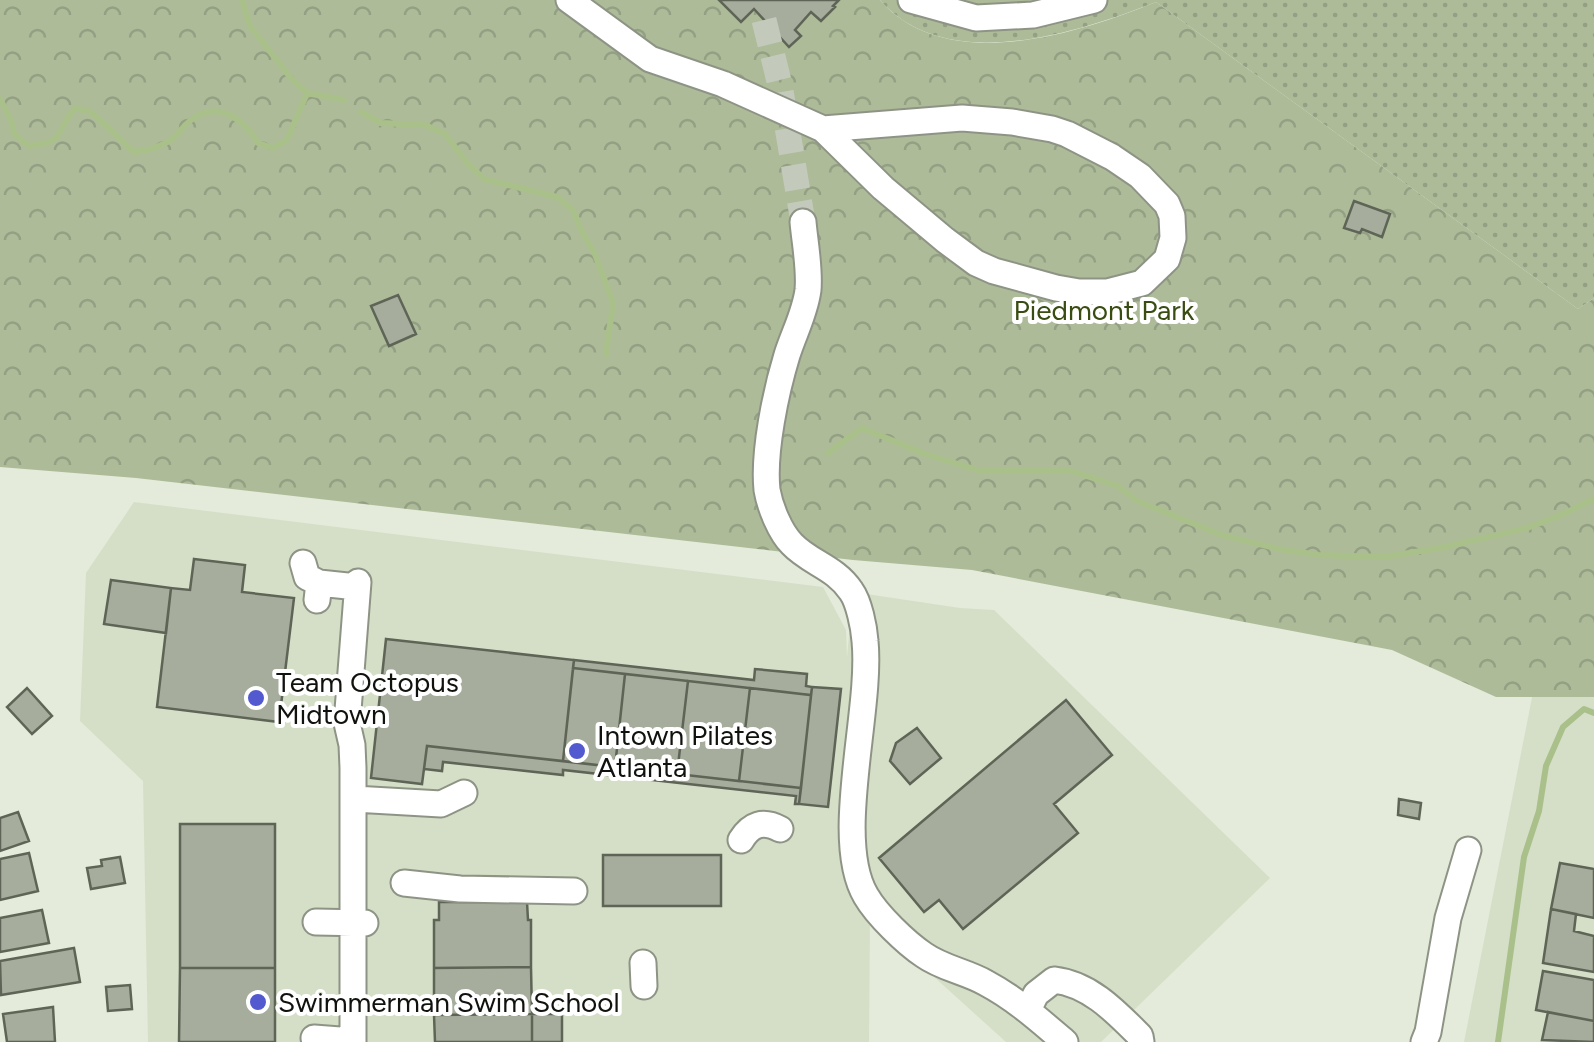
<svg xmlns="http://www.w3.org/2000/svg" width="1594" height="1042" viewBox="0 0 1594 1042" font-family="Figtree,sans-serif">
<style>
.built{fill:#d5dfc7}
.park{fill:url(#park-crowns)}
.garden{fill:url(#garden-dots)}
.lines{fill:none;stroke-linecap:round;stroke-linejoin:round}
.stream{stroke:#aac08a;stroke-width:6}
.building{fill:#a6ad9d;stroke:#5f6556;stroke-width:2.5}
.minor-tunnel{stroke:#c4cabb;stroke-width:25;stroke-dasharray:25 12;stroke-linecap:butt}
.minor-casing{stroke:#8e9485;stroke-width:29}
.minor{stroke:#fff;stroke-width:25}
.poi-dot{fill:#535ad0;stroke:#fff;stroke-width:4}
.labels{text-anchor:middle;stroke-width:8;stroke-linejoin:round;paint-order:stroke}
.park-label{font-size:28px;fill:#394c11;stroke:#fff}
.poi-label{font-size:28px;fill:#10120d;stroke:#fff;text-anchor:start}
</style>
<defs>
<pattern id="park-crowns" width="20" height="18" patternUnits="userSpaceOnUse" patternTransform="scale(2.5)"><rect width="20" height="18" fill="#adbb99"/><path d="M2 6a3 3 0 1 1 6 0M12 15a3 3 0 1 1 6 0" fill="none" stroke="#94a083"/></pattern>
<pattern id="garden-dots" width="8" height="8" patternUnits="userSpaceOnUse" patternTransform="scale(2.5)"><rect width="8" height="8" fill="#adbb99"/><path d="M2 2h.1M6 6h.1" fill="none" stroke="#94a083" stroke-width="1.8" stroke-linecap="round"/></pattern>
</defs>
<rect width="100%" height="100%" fill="#e4ebda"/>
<path class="built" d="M134 502 823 587 846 630 847 657 853 592 960 608 994 610 1270 878 1101 1042H1006L870 919 869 1042H148L143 781 80 721 86 573Z
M1594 655V1042H1464L1540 657Z"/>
<path class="park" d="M0 0H880C946 76 1077 34 1156 2L1578 309 1594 298V697H1496L1392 650 972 570 853 560 136 478 0 467Z"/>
<path class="garden" d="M880 0H1594V298L1578 309 1156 2C1077 33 946 76 880 0Z"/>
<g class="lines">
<path class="stream" d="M242 0 250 26 290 77 307 93 344 100
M0 99 11 120 14 134 29 146C67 142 54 133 75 108L91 112 134 152C147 150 159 148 171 140 179 134 185 123 194 118 221 100 244 121 258 143L273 148 287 140 307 93
M361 112 381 123 425 125 445 134 468 164 484 179 557 197 573 210 582 232 595 254 613 303 606 354
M828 453 862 428 925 454 981 471H1071L1118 486 1137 501 1222 535 1279 549 1318 555 1385 557 1445 547 1527 528 1561 515 1594 499
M1498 1042 1524 857 1539 811 1546 766 1563 727 1584 709 1594 713"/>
</g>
<path class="building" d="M719 0H839L833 6 835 7 821 21 811 12 795 30 801 36 789 47 754 9 741 22Z
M1354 201 1390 214 1382 237 1362 229 1360 233 1344 228Z
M398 295 416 334 389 346 371 306Z
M194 559 245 565 242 592 294 598 279 722 157 707 171 588 190 590Z
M111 580 171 588 166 633 104 624Z
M386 639 574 660 563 761 427 746 422 784 371 778Z
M574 660 754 680 755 669 807 674 806 686 812 687 811 695 688 681 573 668Z
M573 668 625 674 615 767 563 761Z
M625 674 688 681 677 774 615 767Z
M688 681 750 688 739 781 677 774Z
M812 687 841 689 828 807 799 804Z
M27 688 52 716 32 734 7 707Z
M750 688 811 695 801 788 739 781Z
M1066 700 1112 755 1054 804 1078 833 963 929 939 900 924 912 879 858Z
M917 728 941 758 910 784 890 761 896 743Z
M427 746 801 788 799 804H795L796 796 563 770V775L443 762 442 771 424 769Z
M1399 799 1421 803 1419 819 1398 815Z
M18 812 29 841 0 851V818Z
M180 824H275V968H180Z
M29 853 38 891 0 900V859Z
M603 855H721V906H603Z
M120 857 125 883 91 889 87 868 102 866 101 860Z
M1560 863 1594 869V918L1551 909Z
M439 902H527L528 920H531V967L434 968V920H439Z
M1551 909 1576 914 1574 931 1594 936V972L1543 963Z
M42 910 49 943 0 952V918Z
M74 948 80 982 1 995 0 961Z
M531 967 532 1014 434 1015V968Z
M180 968H275V1042H179Z
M1543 971 1594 980V1021L1536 1010Z
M130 985 132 1009 108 1011 106 987Z
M53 1007 55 1042H7L3 1014Z
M1548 1012 1594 1021V1042L1542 1040Z
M532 1014V1042H435L434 1015Z
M532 1014H562V1042H532Z"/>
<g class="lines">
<path class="minor-tunnel" d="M764 20 780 85 803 222"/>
<defs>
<path id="minor" d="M569 0 650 59 723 84 823 129 883 188 945 240 976 263 994 271 1056 288 1079 292H1107L1142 283 1167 259 1173 238 1172 216 1167 204 1140 176 1112 157 1067 134 1052 129 1012 122 962 118 823 129
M911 0 976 18 1033 15 1094 0
M803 222C805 244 810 269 808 290 805 313 794 333 787 355 776 391 763 452 767 490 770 507 780 532 792 544 810 563 835 567 851 591 859 602 864 627 865 641 872 711 832 839 866 896 877 915 906 943 924 955 942 968 967 972 986 983 1016 999 1039 1020 1065 1042
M303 563 307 577 319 583
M317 600 319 583 357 587
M354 799 441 804 464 793
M741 840C751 824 763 820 780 829
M404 883 460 889 574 891
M316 922 365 923
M643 963 644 986
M1028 1010 1036 994 1054 980C1090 984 1116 1012 1140 1036L1141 1042
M314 1038 353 1041
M353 1042V768L352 745 347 723 358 582
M1424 1042 1428 1032 1448 918 1468 850"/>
</defs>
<use href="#minor" class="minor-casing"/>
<use href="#minor" class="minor"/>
</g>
<g class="poi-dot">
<circle cx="256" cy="698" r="10"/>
<circle cx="577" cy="751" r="10"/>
<circle cx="258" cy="1002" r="10"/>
</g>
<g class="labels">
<g class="park-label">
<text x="1104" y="320">Piedmont Park</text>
</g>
<g class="poi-label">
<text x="276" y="692">Team Octopus<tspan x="276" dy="32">Midtown</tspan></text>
<text x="597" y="745">Intown Pilates<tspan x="597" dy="32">Atlanta</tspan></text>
<text x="278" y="1012">Swimmerman Swim School</text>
</g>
</g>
</svg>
